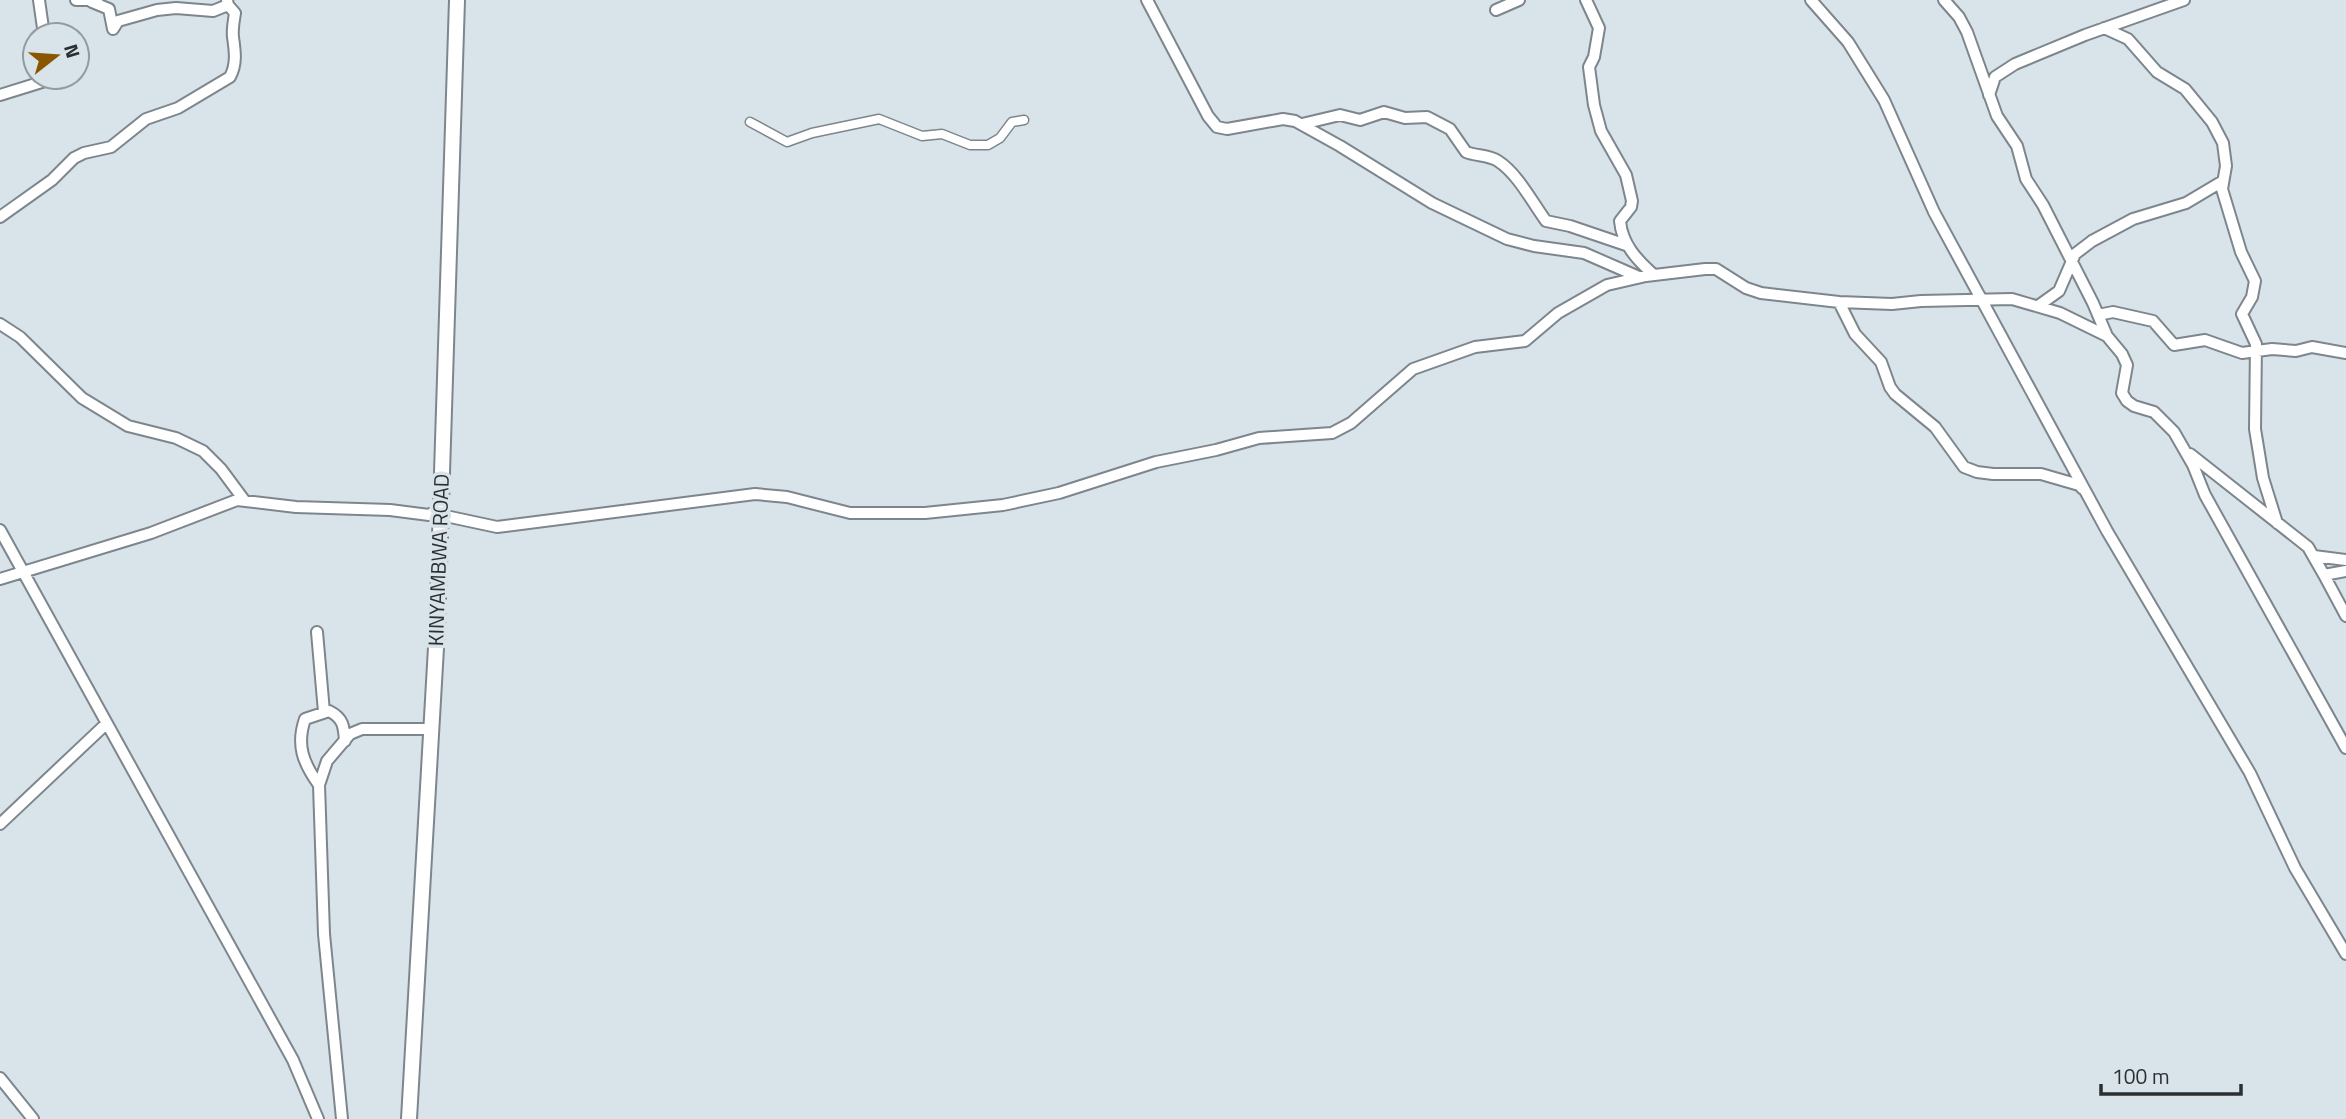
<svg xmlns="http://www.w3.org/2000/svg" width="2346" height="1119" viewBox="0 0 2346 1119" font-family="'Titillium Web',sans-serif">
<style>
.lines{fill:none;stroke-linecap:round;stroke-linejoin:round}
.pedestrian-casing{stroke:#7d868c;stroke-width:11}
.minor-casing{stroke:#7d868c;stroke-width:14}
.tertiary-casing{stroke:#7d868c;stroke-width:18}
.pedestrian{stroke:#fff;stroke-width:8}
.minor{stroke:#fff;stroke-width:10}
.tertiary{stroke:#fff;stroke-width:14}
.labels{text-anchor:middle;stroke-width:7;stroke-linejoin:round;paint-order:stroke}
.street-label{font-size:21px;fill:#2b2f31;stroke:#d9e3ea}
</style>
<rect width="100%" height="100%" fill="#d9e3ea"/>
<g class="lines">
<defs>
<path id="pedestrian" d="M750 122 787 142 812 133 879 119 922 136 942 134 970 145H988L1000 138 1012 122 1024 120"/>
<path id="minor" d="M39 0 44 35
M76 0H97
M1147 0 1208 116 1217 127 1227 129 1283 119 1295 121 1340 146 1432 203 1507 239 1534 246 1584 253 1639 277
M1586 0 1599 28 1594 57 1589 67 1594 105 1601 131 1626 175 1632 201 1631 207 1620 221C1622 244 1637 260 1654 275
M1811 0 1848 42 1884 100 1934 212 2107 531 2250 773 2295 868 2346 954
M1944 0 1959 17 1967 32 1997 116 2017 146 2026 179 2043 205 2093 303 2107 336
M92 2 109 9 113 29 118 21 157 10 176 8 213 11 228 5 227 0
M1496 10 1519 0
M2104 28 2128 39 2157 72 2185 89 2212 122 2223 143 2226 166 2222 189 2241 252 2255 281 2252 297 2242 314 2256 344 2255 429 2263 478 2277 523
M0 95 58 77
M1989 95 1995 77 2015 64 2085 35 2184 0
M1302 124 1340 115 1360 120 1384 112 1405 118 1427 117 1450 129 1466 152C1476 156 1489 155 1498 161 1518 174 1532 202 1546 221L1570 226 1626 245
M0 217 52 180 74 158 84 153 111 147 146 119 178 108 230 77C237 64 235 51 233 37 232 29 234 20 235 13L228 5
M1839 302 1855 334 1881 362 1890 387 1895 394 1935 427 1964 467 1977 472 1993 474H2041L2079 485 2083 489
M2038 306 2059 291 2075 254 2092 241 2133 219 2186 203 2223 181
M2098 315 2113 312 2153 321 2174 345 2205 340 2242 353 2272 349 2296 351 2312 347 2346 353
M0 324 20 337 82 398 128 426 176 438 203 451 221 469 244 500
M2190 454 2308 547 2324 575 2346 571
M441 515 497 527 755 494 787 497 850 513H925L1003 505 1059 493 1156 462 1216 450 1259 438 1332 433 1351 423 1413 369 1475 347 1525 341 1558 313 1607 285 1646 276 1705 269H1716L1746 288 1761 293 1839 302 1892 304 1921 301 2012 299 2060 313 2107 336 2122 354 2127 365 2122 393 2127 401 2134 406 2154 412 2174 432 2193 465 2205 495 2346 748
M0 530 293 1060 318 1119
M2314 556 2346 560
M2324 575 2346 616
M0 579 151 533 237 500 296 507 390 510 429 515 441 508
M317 632 324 712
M319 785C303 763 296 745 305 719L329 711C343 718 344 726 345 741
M0 824 106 724
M0 1078 33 1119
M342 1119 324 934 319 785 327 761 350 734 362 729H432"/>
<path id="tertiary" d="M409 1119 437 630 457 0"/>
</defs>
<use href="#pedestrian" class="pedestrian-casing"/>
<use href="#minor" class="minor-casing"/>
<use href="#tertiary" class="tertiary-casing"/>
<use href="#pedestrian" class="pedestrian"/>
<use href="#minor" class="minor"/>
<use href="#tertiary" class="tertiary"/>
</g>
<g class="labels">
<g class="street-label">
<text transform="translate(439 560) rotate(-88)" y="7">KINYAMBWA ROAD</text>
</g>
</g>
<g transform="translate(56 56) rotate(73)"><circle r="33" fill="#d9e3ea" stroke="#939ba0" stroke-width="2"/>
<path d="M0-5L12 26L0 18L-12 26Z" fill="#885700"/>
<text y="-10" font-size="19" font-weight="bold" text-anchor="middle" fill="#2b2f31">N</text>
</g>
<path d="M2101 1084v10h140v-10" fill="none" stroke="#2b2f31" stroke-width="3.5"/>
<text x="2112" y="1084" font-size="21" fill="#2b2f31" stroke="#d9e3ea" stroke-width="5" paint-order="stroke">100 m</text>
</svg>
